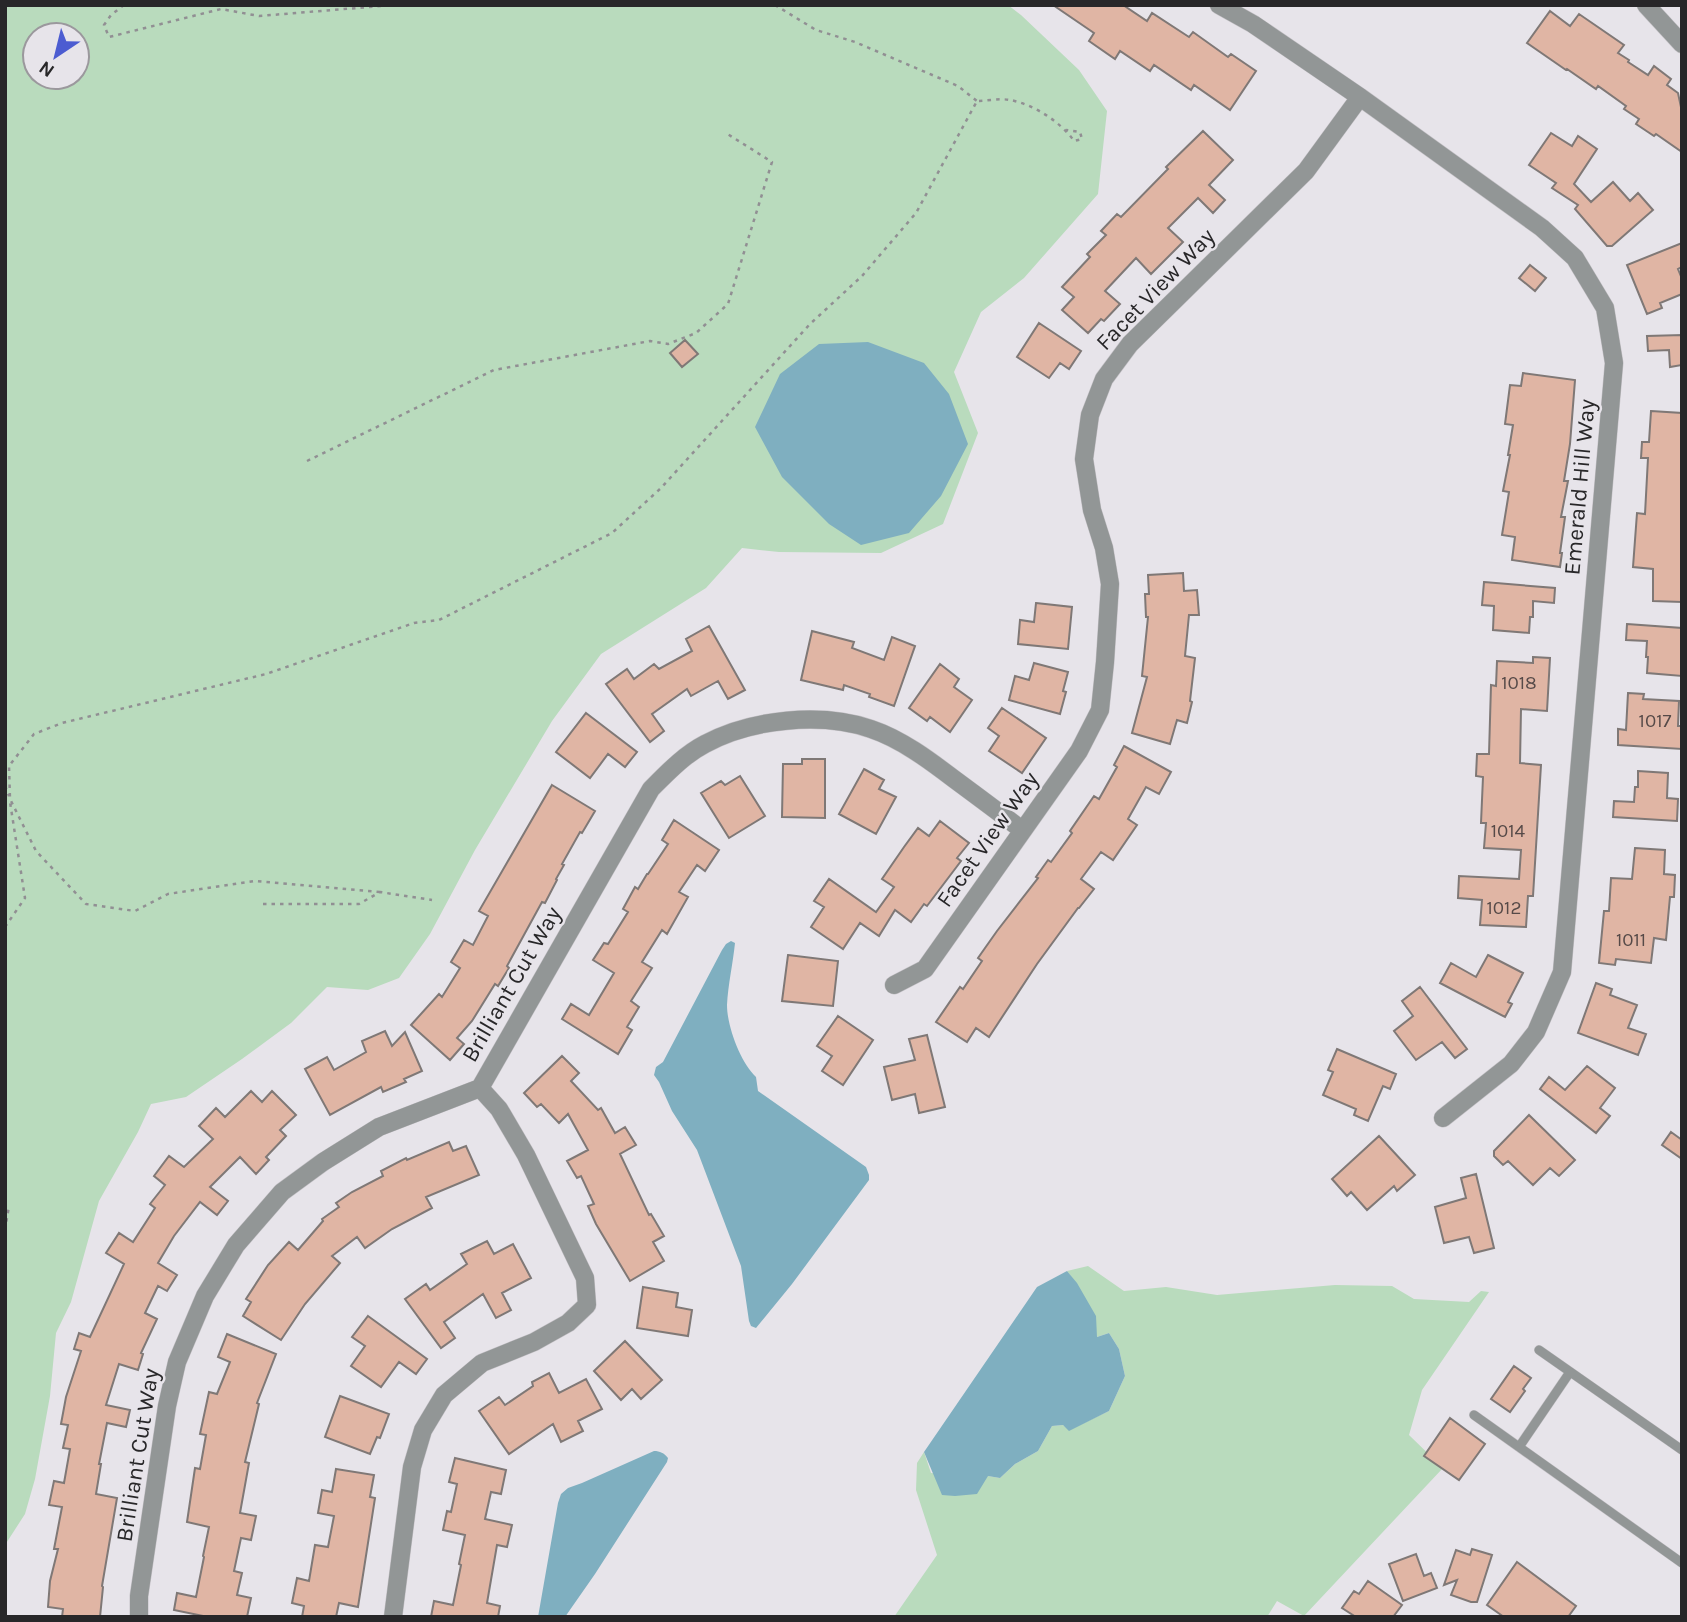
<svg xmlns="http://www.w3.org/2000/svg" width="1687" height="1622" viewBox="0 0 1687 1622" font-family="Karla,sans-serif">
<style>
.green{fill:#b9dbbd;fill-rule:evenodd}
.water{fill:#7fafc0}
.building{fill:#e0b5a4;stroke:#7f7876;stroke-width:2}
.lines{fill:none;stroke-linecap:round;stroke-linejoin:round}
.lane-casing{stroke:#c5c2c7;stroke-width:10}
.street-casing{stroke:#c5c2c7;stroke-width:19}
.path{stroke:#918f93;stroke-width:2.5;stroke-dasharray:3.5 5;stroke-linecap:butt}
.lane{stroke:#929696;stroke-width:9}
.street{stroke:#929696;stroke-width:18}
.labels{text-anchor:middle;stroke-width:5;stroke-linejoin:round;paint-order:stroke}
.number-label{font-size:19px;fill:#564a48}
.street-label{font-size:23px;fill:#282729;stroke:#e7e4ea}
</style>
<rect width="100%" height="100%" fill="#e7e4ea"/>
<path class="green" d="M5 5H1008L1021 15 1079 70 1107 111 1098 194 1024 278 981 312 954 372 978 433 943 524 881 553 779 552 742 548 706 588 601 654 552 721 475 850 430 934 399 978 368 990 327 987 291 1023 242 1059 186 1097 151 1104 138 1132 99 1201 71 1302 56 1333 50 1396 35 1479 25 1514 5 1545ZM35 35H77V77H35Z
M1088 1266 1124 1291 1166 1287 1217 1295 1335 1285 1392 1286 1414 1299 1469 1302 1481 1291 1489 1292 1422 1390 1409 1435 1443 1468 1304 1616 1277 1601 1267 1617H894L937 1555 916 1490 917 1463 924 1452 931 1473 988 1476 1000 1478 1015 1464 1038 1451 1052 1426 1063 1425 1069 1430 1109 1411 1125 1376 1119 1349 1109 1333 1097 1337C1089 1310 1084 1293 1067 1271Z"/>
<path class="water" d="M868 342 924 363 949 394 968 444 941 496 909 533 861 545 829 524 782 477 755 427 780 374 819 344Z
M731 941 735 943C733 963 728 985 727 1005 727 1027 741 1063 756 1077L758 1091 866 1167 869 1175V1180L792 1284 756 1328 751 1326 749 1321 741 1266 697 1150 672 1111 659 1082 654 1075 656 1067 663 1062 722 950 726 944Z
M1067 1271 1077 1283 1096 1316 1097 1337 1109 1333 1119 1349 1125 1376 1109 1411 1069 1431 1063 1425 1052 1426 1038 1451 1015 1464 1000 1478 988 1476 977 1494 955 1496 942 1495 924 1452 1037 1287Z
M654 1451C660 1451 664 1453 668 1458L667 1462 595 1574 565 1617H538L558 1503 561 1494 568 1488 582 1483Z"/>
<path class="building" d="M1053 5H1123L1147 21 1152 13 1189 37 1193 32 1228 57 1231 54 1256 71 1230 110 1194 85 1191 90 1154 65 1150 71 1120 51 1115 59 1089 41 1094 33Z
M1550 11 1570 26 1579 14 1624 45 1618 53 1629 60 1628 62 1648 75 1654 66 1671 79 1667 85 1678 93 1682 112V152L1656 134 1654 136 1636 124 1639 119 1624 109 1626 106 1598 86 1596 89 1567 69 1566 70 1527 43Z
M1203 131 1233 160 1209 185 1225 200 1213 213 1198 198 1168 228 1183 242 1151 274 1136 258 1105 291 1120 304 1104 321 1101 319 1088 333 1062 310 1074 297 1062 287 1090 257 1087 254 1106 235 1101 231 1117 214 1121 217 1168 169 1166 167Z
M1551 133 1572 146 1578 136 1597 149 1574 184 1591 202 1613 182 1630 201 1638 193 1653 210 1612 246H1607L1575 209 1578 205 1552 188 1556 183 1529 165Z
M1682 243V267L1678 269 1682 279V294L1660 303 1662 308 1647 314 1627 265Z
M1530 265 1546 278 1535 291 1519 278Z
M1039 323 1081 351 1069 369 1060 363 1049 378 1017 357Z
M1682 335V365L1670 367 1669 350 1648 351 1647 336Z
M685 340 698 354 682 367 670 353Z
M1523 373 1575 380 1570 444 1564 481H1568L1561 517H1565L1560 553H1562L1560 567 1512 560 1515 537 1502 535 1509 492 1503 491 1510 455H1508L1513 425 1505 424 1510 385 1521 386Z
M1651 411 1682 413V602L1653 601V569L1633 567 1637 513 1645 514 1648 458H1641L1642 442H1649Z
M1183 573 1184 591 1197 590 1199 615H1189L1185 656 1195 658 1190 701 1192 702 1187 723 1177 720 1170 744 1132 733 1147 677 1142 676 1148 617H1146L1145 594H1149L1148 575Z
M1484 582 1555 588 1554 603 1533 601V617H1530L1529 633 1493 630 1494 606 1482 605Z
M1036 603 1072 607 1068 649 1018 644 1020 620 1034 622Z
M1627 624 1682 628V676L1647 673 1648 657H1646L1647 641 1626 640Z
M709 626 745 690 728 699 718 681 691 696 687 689 652 714 664 731 650 742 606 684 627 669 634 679 654 664 659 669 692 651 686 639Z
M812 631 854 642 852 648 884 660 892 637 915 646 894 706 869 697 870 694 844 685 843 690 801 680Z
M1533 657 1550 658 1547 711 1521 709 1520 763 1541 765 1533 896H1528L1526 927 1480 925 1482 900 1458 898 1459 876 1519 879 1521 850 1484 848 1486 823H1481L1483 777 1476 776 1477 754H1489L1491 685 1496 686 1497 661 1533 663Z
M1034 663 1068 672 1063 691 1066 692 1060 714 1009 700 1015 676 1029 680Z
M940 664 959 679 954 687 972 700 950 732 930 717 927 721 909 708Z
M1628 693 1644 694 1643 699 1679 701 1678 726H1682V749L1618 745V729L1626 730Z
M1002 708 1046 738 1022 773 989 751 999 736 988 728Z
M586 713 637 752 625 767 608 754 590 778 556 752Z
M1124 746 1171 772 1159 794 1146 787 1128 819 1137 825 1113 860 1101 852 1081 879 1094 889 1079 908H1078L1037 964 989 1037 976 1028 967 1042 936 1022 960 987 963 989 982 961 978 958 997 931 1038 878 1036 877 1048 860 1051 862 1072 833 1070 831 1094 796 1099 799 1117 767 1114 765Z
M802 759H825V818L782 817 783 764H802Z
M864 769 884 780 879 789 896 797 876 834 839 814Z
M1638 771 1668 773 1667 798 1678 799 1677 821 1613 817 1614 801 1634 802 1635 787H1638Z
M740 776 765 816 729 838 701 793 721 781 725 785Z
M552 785 595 811 582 833 580 832 562 864 564 865 556 879 557 880 545 903 542 902 507 966 509 968 498 986 495 984 472 1021 457 1038 464 1044 450 1060 411 1025 439 994 442 997 460 968 451 962 464 940 473 945 488 916 479 911Z
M674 820 719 850 705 871 697 865 679 892 688 897 667 934 662 930 642 962 652 968 631 1001 639 1007 627 1027 632 1030 618 1054 562 1019 571 1004 589 1015 614 973 593 960 604 943 608 944 628 912 623 909 635 887 638 889 647 874H648L668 844 662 840Z
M940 821 969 843 957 858 961 861 927 906 924 904 911 922 895 910 879 936 860 923 843 949 811 927 824 907 814 901 829 879 876 912 894 887 882 879 904 847 918 828 929 836Z
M1635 848 1665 850 1664 874 1675 875 1674 897H1670L1666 940 1654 938 1651 963 1616 959 1615 965 1599 963 1604 911H1609L1611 878 1632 879Z
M788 955 838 961 833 1006 782 1001Z
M1488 955 1523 973 1508 1002 1512 1004 1505 1017 1440 983 1451 963 1476 977Z
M1596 983 1612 989 1610 995 1637 1005 1628 1028 1646 1034 1638 1055 1578 1033Z
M1420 987 1467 1049 1455 1058 1442 1042 1416 1060 1394 1031 1413 1016 1402 1001Z
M838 1016 873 1040 843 1085 822 1071 832 1056 817 1046Z
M385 1031 392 1046 405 1032 422 1071 404 1079 406 1082 383 1092 381 1087 330 1115 305 1069 327 1057 334 1070 366 1052 362 1041Z
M927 1035 945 1107 919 1113 915 1094 892 1100 884 1067 915 1060 909 1039Z
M1337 1049 1396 1074 1390 1089 1383 1086 1368 1121 1354 1115 1356 1109 1323 1095 1333 1072 1328 1070Z
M562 1056 579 1073 571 1081 598 1110 601 1108 615 1133 625 1127 636 1145 620 1154 649 1215 651 1214 664 1236 653 1242 664 1261 630 1281 596 1224 588 1206 594 1204 581 1176 577 1178 567 1161 588 1150 568 1114 559 1123 541 1104 537 1107 524 1093Z
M1587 1066 1615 1088 1600 1108 1610 1116 1596 1133 1540 1089 1549 1077 1565 1090Z
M251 1091 262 1102 272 1091 296 1115 280 1130 286 1136 266 1157 269 1160 256 1174 240 1157 210 1187 228 1201 217 1215 200 1202 174 1236 158 1263 177 1275 167 1291 158 1286 145 1313 157 1319 141 1353 143 1354 138 1370 119 1364 106 1405 130 1410 126 1427 107 1423 99 1464H101L96 1494 117 1498 102 1586 103 1587 100 1617H62L63 1609 48 1607 50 1581 58 1549H54L62 1507 49 1505 54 1481 64 1483 70 1449 63 1448 68 1425 61 1424 66 1397 81 1351 74 1349 79 1333 90 1337 124 1264 106 1253 119 1233 133 1242 155 1208 150 1204 165 1185 154 1176 169 1156 184 1167 213 1139 199 1126 216 1108 225 1117Z
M1529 1115 1575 1160 1559 1176 1550 1168 1533 1185 1508 1161 1503 1165 1494 1156V1151Z
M1671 1132 1682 1140V1159L1662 1145Z
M1379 1136 1415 1175 1397 1191 1394 1186 1367 1210 1351 1192 1347 1196 1332 1179Z
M449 1142 453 1151 466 1146 479 1175 426 1197 432 1208 392 1229 365 1248 357 1237 332 1256 340 1263 305 1304 281 1340 243 1316 251 1302 246 1299 268 1265 289 1242 298 1250 323 1221 322 1219 339 1207 336 1203 352 1192 383 1176 381 1171 406 1158 407 1160Z
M1476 1174 1494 1248 1474 1253 1469 1237 1444 1243 1435 1207 1466 1198 1461 1178Z
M487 1241 494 1254 513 1244 531 1278 502 1293 511 1310 496 1318 483 1294 444 1322 455 1338 441 1348 405 1299 426 1284 430 1290 467 1264 461 1254Z
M643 1287 678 1293 676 1307 692 1310 688 1336 637 1328Z
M368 1316 427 1359 416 1374 399 1362 381 1387 351 1366 365 1346 352 1337Z
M227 1334 276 1354 257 1403 259 1404 245 1462 249 1463 240 1513 256 1516 251 1540 241 1538 234 1571 242 1573 237 1595 251 1598 247 1617H208L174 1610 177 1593 196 1597 204 1557 203 1556 209 1527 187 1522 195 1468 200 1469 206 1435 200 1434 209 1392 217 1394 230 1362 218 1357Z
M625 1341 662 1380 641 1399 632 1389 621 1400 594 1371Z
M1514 1366 1531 1378 1523 1389 1525 1391 1510 1412 1491 1399Z
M549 1373 559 1393 586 1379 602 1409 578 1421 583 1431 561 1442 553 1424 509 1454 479 1411 499 1397 505 1405 533 1386 532 1382Z
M340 1396 389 1414 380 1438 377 1437 370 1454 325 1437Z
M1450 1418 1485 1444 1459 1480 1424 1456Z
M455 1458 506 1470 501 1494 491 1492 485 1519 512 1525 507 1547 497 1545 487 1603 500 1606 498 1617H431L434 1601 453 1605 461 1565 459 1564 465 1535 443 1530 447 1511 451 1512 457 1484 449 1482Z
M336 1469 374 1475 370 1497 375 1498 358 1607 339 1603 336 1617H302L304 1606 292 1603 297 1578 309 1581 315 1545 328 1547 334 1516 318 1513 322 1490 332 1492Z
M1472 1549 1492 1555 1477 1602H1471L1451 1595 1457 1580 1444 1585 1456 1550 1470 1555Z
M1416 1554 1424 1576 1431 1573 1437 1588 1403 1601 1389 1564Z
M1517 1562 1576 1606 1568 1617H1504L1487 1605Z
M1368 1581 1402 1605 1393 1617H1356L1342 1608 1354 1591 1359 1594Z"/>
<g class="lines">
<defs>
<path id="lane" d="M1539 1350 1682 1450
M1474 1415 1682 1563
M1519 1447 1570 1372"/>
<path id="street" d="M1219 5 1253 24 1360 97 1542 228 1575 258 1605 308 1614 363 1562 972 1536 1032 1511 1064 1443 1118
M1646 5 1682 44
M894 985 925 969 1079 751 1100 710 1105 662 1110 584 1104 548 1092 510 1084 459 1090 415 1104 379 1130 344 1306 171 1360 97
M139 1617V1596L167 1406 177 1362 205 1296 236 1245 282 1192 323 1162 379 1127 480 1088 651 789C668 772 684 755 705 744 751 719 821 712 871 729 901 739 929 760 954 779 977 796 1000 813 1022 830
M393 1617 412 1467 423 1430 444 1395 482 1363 534 1342 568 1323 587 1305 585 1278 526 1155 499 1109 480 1088"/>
</defs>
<use href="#lane" class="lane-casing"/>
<use href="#street" class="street-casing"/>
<path class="path" d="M124 5 111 15 104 25 109 37 221 9 259 16 394 5
M775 5 816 30 855 42 958 86 977 101
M307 461 494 370 650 341 668 344 696 333 728 304 772 162 726 133
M5 786 9 796
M380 892 255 881 168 894 135 911 86 904 36 851 10 799 9 766 34 734 62 723 266 674 414 623 439 620 612 533 661 488 810 324 862 276 916 213 977 101C987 101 1000 98 1010 100 1033 104 1061 122 1074 141L1082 139 1080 132 1066 130
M263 904H359L380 892 432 900
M5 927 25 898 10 802
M5 1230 9 1206"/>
<use href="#lane" class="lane"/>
<use href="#street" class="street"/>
</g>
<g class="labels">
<g class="number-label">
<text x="1519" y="689">1018</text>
<text x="1655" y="727">1017</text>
<text x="1508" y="837">1014</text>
<text x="1504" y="914">1012</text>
<text x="1631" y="946">1011</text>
</g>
<g class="street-label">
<text transform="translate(1155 289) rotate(-46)" y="8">Facet View Way</text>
<text transform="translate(1579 487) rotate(-85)" y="8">Emerald Hill Way</text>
<text transform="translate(987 839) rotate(-55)" y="8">Facet View Way</text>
<text transform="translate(511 984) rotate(-60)" y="8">Brilliant Cut Way</text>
<text transform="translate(137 1455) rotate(-81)" y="8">Brilliant Cut Way</text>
</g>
</g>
<rect width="1687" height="1622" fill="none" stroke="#282729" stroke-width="14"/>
<g transform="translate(56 56) rotate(215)"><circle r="33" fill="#e7e4ea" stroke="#9b989d" stroke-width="2"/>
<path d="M0-5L12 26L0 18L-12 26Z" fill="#4c5cd1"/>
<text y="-10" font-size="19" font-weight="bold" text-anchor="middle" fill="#282729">N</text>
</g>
</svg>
